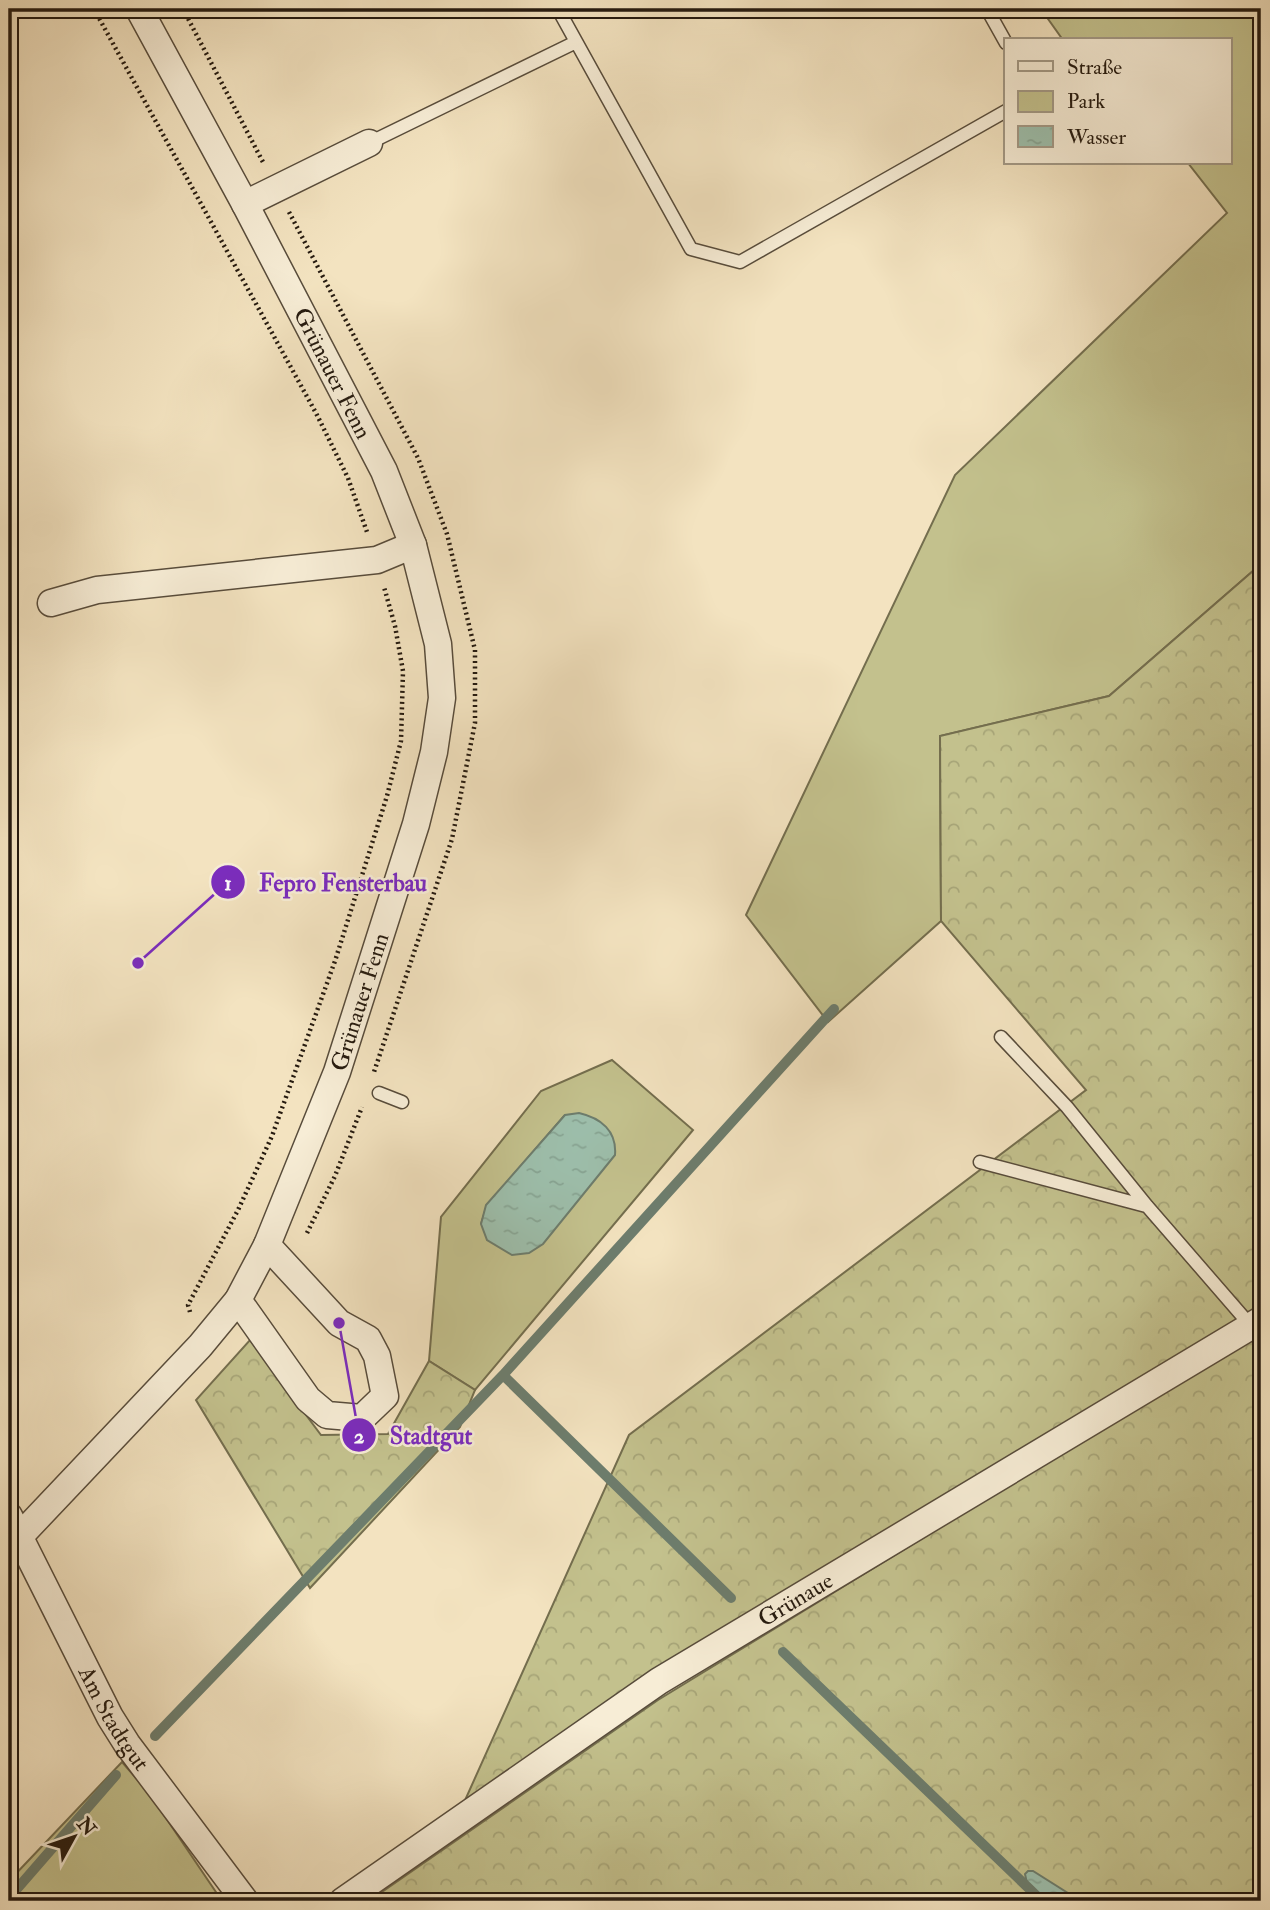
<svg xmlns="http://www.w3.org/2000/svg" width="1270" height="1910" viewBox="0 0 1270 1910" font-family="'IM FELL Double Pica',serif">
<style>
.green{fill:#c3c18d;stroke:#746e4e;stroke-width:2;fill-rule:evenodd}
.forest{fill:url(#forest-crowns);stroke:#746e4e;stroke-width:2}
.water{fill:url(#water-ripples);stroke:#6d7d6d;stroke-width:2}
.lines{fill:none;stroke-linecap:round;stroke-linejoin:round}
.stream{stroke:#6d7d6d;stroke-width:10}
.lane-casing{stroke:#584c3b;stroke-width:15}
.street-casing{stroke:#584c3b;stroke-width:29}
.path{stroke:#251a0f;stroke-width:4.5;stroke-dasharray:2 3.5;stroke-linecap:butt}
.lane{stroke:#f7edd6;stroke-width:12}
.street{stroke:#f7edd6;stroke-width:26}
.labels{text-anchor:middle;stroke-width:5;stroke-linejoin:round;paint-order:stroke}
.street-label{font-size:23px;fill:#251a0f;stroke:#f7edd6}
.leader{fill:none;stroke:#7b2cbf;stroke-width:2.5}
.callout-dot{fill:#7b2cbf;stroke:#f7edd6;stroke-width:2.5}
.mark-label{font-size:21px;text-anchor:middle;font-weight:bold;fill:#fff}
.callout-label{font-size:24px;text-anchor:middle;font-weight:bold;fill:#7b2cbf;stroke:#f7edd6;stroke-width:5;stroke-linejoin:round;paint-order:stroke}
</style>
<defs>
<pattern id="forest-crowns" width="20" height="18" patternUnits="userSpaceOnUse" patternTransform="scale(1.75)"><rect width="20" height="18" fill="#c3c18d"/><path d="M2 6a3 3 0 1 1 6 0M12 15a3 3 0 1 1 6 0" fill="none" stroke="#a7a578"/></pattern>
<pattern id="water-ripples" width="26" height="14" patternUnits="userSpaceOnUse" patternTransform="scale(1.75)"><rect width="26" height="14" fill="#9dbfac"/><path d="M2 4q2-2 4 0t4 0M15 11q2-2 4 0t4 0" fill="none" stroke="#87a493"/></pattern>
</defs>
<rect width="100%" height="100%" fill="#f3e3c0"/>
<filter id="stains"><feTurbulence type="fractalNoise" baseFrequency=".00286" numOctaves="4"/><feColorMatrix values="0 0 0 0 .2 0 0 0 0 .09 0 0 0 0 .02 0 0 0 .5 -.17"/></filter>
<radialGradient id="worn" r=".72"><stop offset=".6" stop-color="#630" stop-opacity="0"/><stop offset="1" stop-color="#630" stop-opacity=".3"/></radialGradient>
<path class="green" d="M1041 9H1261V564L1109 696 940 736 941 921 828 1022 746 915 955 475 1227 213 1188 163H1230V40H1063Z
M612 1060 693 1130 475 1390 429 1361 441 1217 541 1091ZM565 1115 481 1224 487 1205Z
M122 1762 149 1793 222 1901H9V1881Z"/>
<path class="forest" d="M1261 564V1308L462 1807 629 1435 1086 1090 941 921 940 736 1109 696Z
M1261 1331V1901H369L658 1700Z
M250 1340 321 1435 388 1434 429 1361 475 1390 460 1427 310 1588 196 1400Z"/>
<path class="water" d="M579 1113C601 1118 617 1131 615 1155L543 1244 529 1253 512 1255 487 1240 481 1224 486 1205 565 1115Z
M1028 1871H1033L1071 1895 1075 1901H1042L1028 1888 1025 1874Z"/>
<g class="lines">
<path class="stream" d="M503 1375 731 1598
M783 1652 1042 1901
M155 1736 503 1375 834 1009
M9 1898 116 1775"/>
<defs>
<path id="lane" d="M558 9 691 249 740 262 1006 111
M987 9 1006 43
M369 143 576 42
M1001 1037 1067 1107 1147 1206 1251 1326
M379 1093 402 1102
M980 1162 1146 1206"/>
<g id="street">
<path d="M245 204 369 143"/>
<path d="M51 603 97 590 377 560 413 545"/>
<path d="M238 1300 308 1399 327 1415 362 1418 385 1396 377 1356 368 1339 339 1323 267 1245"/>
<path id="s1" d="M9 1516 110 1717 127 1744 245 1901"/>
<path id="s2" d="M20 1536 200 1346 238 1300 267 1245 337 1072 416 824 434 752 442 698 438 644 413 545 384 471 245 204 139 9"/>
<path id="s3" d="M343 1901 659 1681 1261 1320"/>
</g>
</defs>
<use href="#lane" class="lane-casing"/>
<use href="#street" class="street-casing"/>
<path class="path" d="M94 9 316 413 348 478 367 532
M183 9 264 164
M289 212 418 458 447 534 475 650V723L452 839 374 1072
M307 1233 335 1176 362 1107
M190 1312 188 1305 238 1210 272 1136 335 961 387 796 401 741 403 671 395 626 384 587"/>
<use href="#lane" class="lane"/>
<use href="#street" class="street"/>
</g>
<g class="labels">
<g class="street-label">
<text transform="translate(333 373) rotate(63)" y="8">Grünauer Fenn</text>
<text dy="8" stroke="none"><textPath href="#s2" startOffset="644">Grünauer Fenn</textPath></text>
<text dy="8" stroke="none"><textPath href="#s3" startOffset="544">Grünaue</textPath></text>
<text dy="8" stroke="none"><textPath href="#s1" startOffset="228">Am Stadtgut</textPath></text>
</g>
</g>
<path class="leader" d="M138 963L228 882M339 1323L359 1435"/>
<g class="callout-dot">
<circle cx="138" cy="963" r="7"/>
<circle cx="339" cy="1323" r="7"/>
<circle cx="228" cy="882" r="18"/>
<circle cx="359" cy="1435" r="18"/>
</g>
<g class="mark-label">
<text x="228" y="890">1</text>
<text x="359" y="1443">2</text>
</g>
<g class="callout-label">
<text x="343" y="891">Fepro Fensterbau</text>
<text x="431" y="1444">Stadtgut</text>
</g>
<rect width="1270" height="1910" fill="none" stroke="#f3e3c0" stroke-width="35"/>
<rect x="10" y="10" width="1249" height="1889" fill="none" stroke="#251a0f" stroke-width="3.5"/>
<rect x="18" y="18" width="1235" height="1875" fill="none" stroke="#251a0f" stroke-width="2"/>
<rect x="1004" y="38" width="228" height="126" fill="#f7edd6" stroke="#a39986" stroke-width="2"/>
<rect x="1018" y="61" width="35" height="10" fill="#f7edd6" stroke="#a39986" stroke-width="2"/>
<text x="1067" y="74" font-size="21" fill="#251a0f">Straße</text>
<rect x="1018" y="91" width="35" height="21" fill="#c3c18d" stroke="#a39986" stroke-width="2"/>
<text x="1067" y="108" font-size="21" fill="#251a0f">Park</text>
<rect x="1018" y="126" width="35" height="21" fill="url(#water-ripples)" stroke="#a39986" stroke-width="2"/>
<text x="1067" y="144" font-size="21" fill="#251a0f">Wasser</text>
<g transform="translate(74 1837) rotate(50)" stroke="#f7edd6" stroke-width="5" paint-order="stroke">
<path d="M0-5L12 26L0 18L-12 26Z" fill="#251a0f"/>
<text y="-10" font-size="19" font-weight="bold" text-anchor="middle" fill="#251a0f">N</text>
</g>
<rect width="100%" height="100%" filter="url(#stains)"/>
<rect width="100%" height="100%" fill="url(#worn)"/>
</svg>
